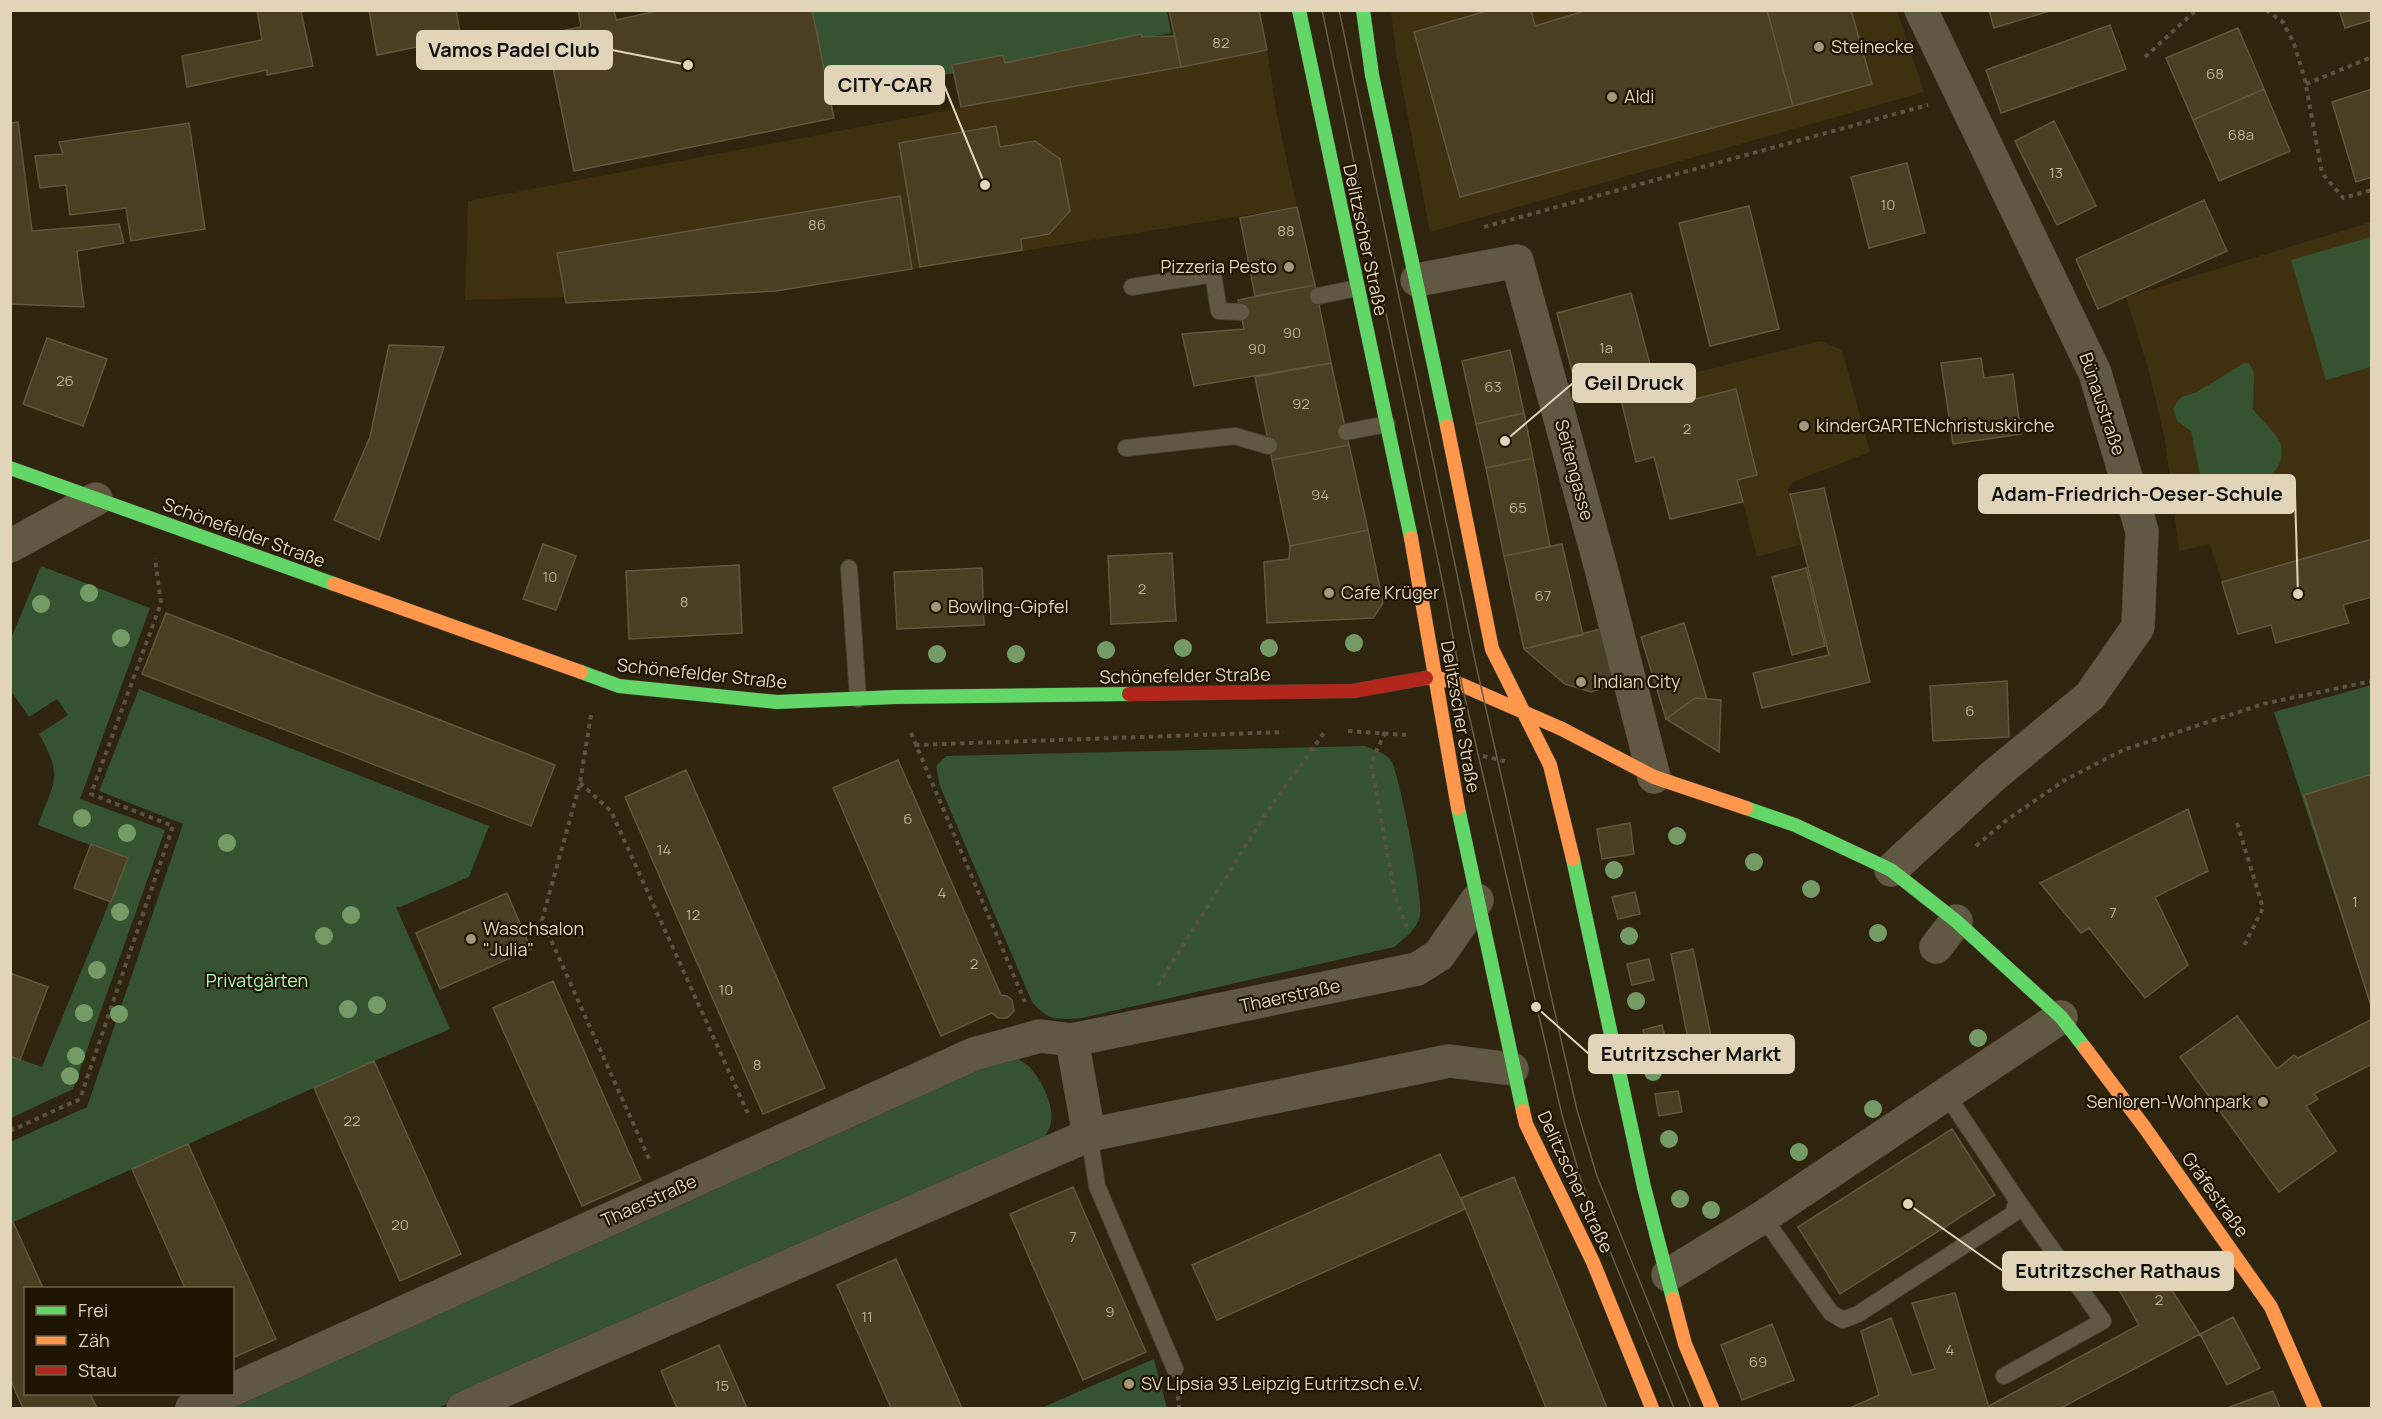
<svg xmlns="http://www.w3.org/2000/svg" width="2382" height="1419" viewBox="0 0 2382 1419" font-family="Manrope,sans-serif">
<style>
.built{fill:#3f3010}
.green{fill:#355331}
.building{fill:#4a3f23;stroke:#605742;stroke-width:1.5}
.lines{fill:none;stroke-linecap:round;stroke-linejoin:round}
.lane-casing{stroke:#473f2e;stroke-width:18}
.street-casing{stroke:#473f2e;stroke-width:34}
.fast-casing{stroke:#473f2e;stroke-width:15}
.slow-casing{stroke:#473f2e;stroke-width:15}
.jam-casing{stroke:#473f2e;stroke-width:15}
.path{stroke:#5b5341;stroke-width:4;stroke-dasharray:4.5 4.5;stroke-linecap:butt}
.lane{stroke:#615844;stroke-width:16}
.street{stroke:#615844;stroke-width:33}
.fast{stroke:#63d668;stroke-width:14}
.slow{stroke:#ff974d;stroke-width:14}
.jam{stroke:#b3261e;stroke-width:14}
.tram{stroke:#655c49;stroke-width:1.5}
.tree{fill:#749b66}
.poi-dot{fill:#a3967c;stroke:#1e1400;stroke-width:2}
.labels{text-anchor:middle;stroke-width:4.5;stroke-linejoin:round;paint-order:stroke}
.number-label{font-size:15px;fill:#bbaf93}
.poi-label{font-size:18px;fill:#e1d4b8;stroke:#1e1400;text-anchor:start}
.street-label{font-size:18px;fill:#e1d4b8;stroke:#1e1400}
.park-label{font-size:18px;fill:#acfcaf;stroke:#1e1400}
.leader{fill:none;stroke:#e1d4b8;stroke-width:2}
.callout-dot{fill:#e1d4b8;stroke:#1e1400;stroke-width:2}
.callout{fill:#e1d4b8;stroke:#e1d4b8;stroke-width:2}
.callout-label{font-size:20px;text-anchor:middle;font-weight:bold;fill:#111}
</style>
<rect width="100%" height="100%" fill="#2f240d"/>
<path class="built" d="M1391 11H1897L1924 92 1430 232 1396 54Z
M1267 50 1277 116 1297 207 776 291 465 300 468 201Z
M2371 222V539L2222 582 2210 544 2179 551 2165 440 2148 368 2126 297Z
M1821 341 1842 350 1870 452 1793 482 1788 490 1802 544 1757 557 1737 480 1757 475 1736 389 1687 401 1682 376Z"/>
<path class="green" d="M811 11H1167L1171 33 829 96Z
M2371 237V367L2326 380 2291 260Z
M2244 363H2249L2254 373 2253 409C2259 418 2276 433 2280 442 2292 476 2245 490 2221 496L2202 484 2191 431 2177 421 2173 408 2181 397 2197 392Z
M41 566 150 608 80 799 165 830 73 1089 11 1118V1056L42 1067 127 859 38 825C54 781 64 778 39 734L68 715 57 699 29 717 11 691 10 641Z
M2371 685V1006L2274 712Z
M139 689 489 826 469 877 400 907H396L450 1029 374 1061 11 1223 10 1142 87 1107 183 824 99 791Z
M1365 746C1374 750 1387 753 1392 762 1400 779 1424 900 1420 916 1417 929 1404 939 1394 947L1082 1018C1058 1020 1048 1021 1032 1002L940 786 936 766 946 756Z
M1016 1058C1021 1061 1027 1064 1031 1069 1045 1085 1062 1119 1043 1138 1038 1143 1029 1146 1022 1150L438 1408H222L998 1059Z
M1154 1359 1167 1408H1041Z"/>
<path class="building" d="M257 10H310L301 12 313 66 267 75V70L187 87 182 56 262 40Z
M369 10H456L461 38 377 55Z
M578 10H614L616 20 662 10H812L834 118 574 171 546 34 581 27Z
M1169 10H1259L1267 50 1181 67Z
M1490 10H1531L1535 26 1588 10H1767L1793 106 1460 197 1414 32Z
M1767 10H1851L1872 84 1793 106Z
M1989 10H2053L1994 28Z
M2339 10H2372V20L2345 28Z
M2110 25 2126 69 2001 113 1986 70Z
M2238 28 2264 89 2193 120 2166 58Z
M1141 34 1142 37 1175 36 1181 67 961 107 952 65 1003 55 1005 63Z
M2264 89 2290 151 2219 181 2193 120Z
M2372 89V177L2356 182 2332 102Z
M2054 121 2096 206 2057 225 2015 141Z
M18 122 32 231 119 224 124 243 77 251 84 307 10 304V123Z
M189 123 205 229 131 241 126 208 70 215 66 185 40 188 35 156 63 154 59 142Z
M996 126 1000 147 1035 141 1060 159 1070 211 1049 234 1021 239 1022 250 920 267 899 143Z
M1907 163 1925 233 1869 248 1851 177Z
M900 196 912 269 776 291 566 303 557 253Z
M2204 200 2227 251 2098 309 2076 259Z
M1749 206 1779 329 1710 346 1679 223Z
M1297 207 1315 285 1255 296 1240 218Z
M1315 285 1331 363 1194 386 1182 334 1244 329 1238 300Z
M1631 293 1655 383 1580 402 1557 313Z
M47 338 107 359 83 426 23 404Z
M389 345 444 347 379 540 334 520 370 437Z
M1510 350 1524 413 1476 424 1462 361Z
M1981 358 1984 378 2013 374 2021 434 1953 444 1941 363Z
M1331 363 1349 445 1272 460 1255 377Z
M1682 376 1687 401 1736 389 1757 475 1737 480 1743 502 1670 519 1654 457 1636 462 1619 391Z
M1524 413 1533 458 1486 468 1476 424Z
M1349 445 1368 530 1290 546 1272 460Z
M1533 458 1550 547 1504 556 1486 468Z
M1824 488 1870 682 1762 708 1753 673 1829 655 1790 494Z
M1368 530 1383 603 1373 618 1267 623 1264 562 1289 559 1290 546Z
M2372 539V597L2343 605 2349 623 2276 643 2271 625 2238 634 2222 582Z
M543 544 576 556 556 610 523 599Z
M1562 544 1583 635 1524 649 1504 556Z
M1172 553 1176 621 1111 624 1108 556Z
M739 565 742 633 629 639 626 571Z
M982 568 984 625 897 629 894 572Z
M1806 568 1825 646 1792 655 1772 577Z
M166 613 555 765 531 826 142 674Z
M1684 623 1707 699 1695 698 1666 719 1641 637Z
M1604 628 1619 683 1591 692 1565 684 1524 649Z
M2007 681 2009 737 1933 741 1930 686Z
M1695 698 1721 700 1719 752 1666 719Z
M898 760 1001 995 1007 996 1012 1000 1014 1011 1007 1018H998L992 1013 941 1036 833 788Z
M686 770 825 1088 763 1114 625 797Z
M2372 774V1009L2304 795Z
M2188 809 2208 871 2155 897 2188 965 2145 998 2089 928 2081 933 2040 883Z
M1630 823 1634 854 1602 859 1597 829Z
M91 844 128 858 111 902 74 888Z
M1635 892 1640 914 1618 919 1612 897Z
M507 893 531 949 440 989 416 933Z
M1693 949 1712 1041 1689 1044 1671 954Z
M1649 959 1654 980 1632 985 1627 964Z
M10 973 48 987 20 1060 10 1056Z
M553 981 641 1180 582 1206 493 1008Z
M2237 1016 2277 1069 2294 1055 2298 1058 2372 1019V1064L2314 1094 2318 1099 2306 1106 2336 1151 2279 1192 2180 1057Z
M1662 1025 1667 1045 1648 1050 1643 1030Z
M374 1061 461 1254 400 1281 314 1088Z
M1678 1091 1682 1112 1659 1116 1655 1094Z
M1952 1129 1995 1195 1840 1294 1798 1227Z
M188 1144 276 1339 232 1358V1288H185L132 1169Z
M1440 1154 1465 1209 1217 1320 1192 1265Z
M1514 1177 1607 1408H1546L1461 1198Z
M1073 1187 1146 1352 1083 1380 1010 1214Z
M13 1222 43 1288H26V1394H90L97 1408H23L10 1379V1223Z
M2148 1253 2200 1334 2061 1408H1989V1406L2139 1325 2113 1279Z
M896 1259 962 1408H891L837 1285Z
M1955 1293 1989 1408H1850L1879 1395 1861 1331 1891 1318 1912 1375 1935 1369 1912 1303Z
M2233 1317 2260 1368 2227 1385 2200 1334Z
M1772 1324 1794 1380 1742 1400 1721 1345Z
M719 1345 747 1408H677L661 1371Z
M2273 1391 2280 1408H2227Z"/>
<g class="lines">
<defs>
<path id="lane" d="M1132 287 1213 274 1219 311 1241 312
M1318 296 1357 288
M1346 432 1387 424
M1126 448 1235 436 1269 446
M849 568 858 699
M1089 1135 1097 1186 1175 1369
M1763 1217 1831 1313 1843 1320 1858 1314 2013 1214 2017 1200 1946 1094
M2004 1376 2103 1321 2017 1200"/>
<path id="street" d="M1417 280 1517 261 1601 568 1654 777
M10 546 96 499
M1891 870 1992 777 2090 696 2138 627 2142 531 2095 373 1921 10
M1936 947 1956 921
M1072 1040 1089 1135
M1668 1275 1763 1217 2061 1017
M232 1390 974 1054 1040 1036 1072 1040 1417 969 1439 955 1477 900
M192 1408 225 1394
M463 1408 1089 1135 1449 1061 1512 1069"/>
<path id="fast" d="M1299 10 1411 538
M1363 10 1372 75 1447 426
M10 468 334 584
M581 672 619 686 777 702 895 697 1129 694
M1458 808 1523 1111
M1746 808 1795 825 1891 870 1956 921 2061 1017 2085 1048
M1573 859 1644 1187 1673 1299"/>
<path id="slow" d="M1447 426 1492 649 1550 765 1573 859
M1411 538 1458 808
M334 584 581 672
M1426 678 1435 677 1462 685 1562 729 1654 777 1746 808
M2085 1048 2145 1128 2271 1307 2315 1408
M1523 1111 1526 1124 1593 1262 1652 1408
M1673 1299 1685 1344 1712 1408"/>
<path id="jam" d="M1129 694 1353 691 1426 678"/>
</defs>
<use href="#lane" class="lane-casing"/>
<use href="#street" class="street-casing"/>
<use href="#fast" class="fast-casing"/>
<use href="#slow" class="slow-casing"/>
<use href="#jam" class="jam-casing"/>
<path class="path" d="M2266 10 2283 22 2294 44 2305 80 2322 173 2343 198 2372 190
M2145 57 2194 12 2199 10
M2306 84 2372 57
M1484 227 1928 105
M591 715 580 783 542 920 650 1161
M1348 731 1406 735
M1385 732 1371 763 1395 896 1405 924 1410 929
M911 733 1025 1002
M915 745 1284 732
M1483 756 1508 762
M580 783 611 811 749 1116
M2237 823 2263 908 2243 948
M1976 846 2008 819 2065 780 2123 750 2263 704 2372 681
M1158 985 1265 815 1326 730
M10 1131 80 1099 173 826 91 794 161 603 155 558
M1178 1396 1179 1408"/>
<use href="#lane" class="lane"/>
<use href="#street" class="street"/>
<use href="#fast" class="fast"/>
<use href="#slow" class="slow"/>
<use href="#jam" class="jam"/>
<path class="tram" d="M1322 10 1443 584 1462 685 1562 1115 1581 1180 1674 1408
M1339 10 1476 665 1577 1110 1597 1176 1691 1408"/>
</g>
<g class="tree">
<circle cx="89" cy="593" r="9"/>
<circle cx="41" cy="604" r="9"/>
<circle cx="121" cy="638" r="9"/>
<circle cx="1354" cy="643" r="9"/>
<circle cx="1183" cy="648" r="9"/>
<circle cx="1269" cy="648" r="9"/>
<circle cx="1106" cy="650" r="9"/>
<circle cx="937" cy="654" r="9"/>
<circle cx="1016" cy="654" r="9"/>
<circle cx="82" cy="818" r="9"/>
<circle cx="127" cy="833" r="9"/>
<circle cx="1677" cy="836" r="9"/>
<circle cx="227" cy="843" r="9"/>
<circle cx="1754" cy="862" r="9"/>
<circle cx="1614" cy="870" r="9"/>
<circle cx="1811" cy="889" r="9"/>
<circle cx="120" cy="912" r="9"/>
<circle cx="351" cy="915" r="9"/>
<circle cx="1878" cy="933" r="9"/>
<circle cx="324" cy="936" r="9"/>
<circle cx="1629" cy="936" r="9"/>
<circle cx="97" cy="970" r="9"/>
<circle cx="1636" cy="1001" r="9"/>
<circle cx="377" cy="1005" r="9"/>
<circle cx="348" cy="1009" r="9"/>
<circle cx="84" cy="1013" r="9"/>
<circle cx="119" cy="1014" r="9"/>
<circle cx="1978" cy="1038" r="9"/>
<circle cx="76" cy="1056" r="9"/>
<circle cx="1653" cy="1072" r="9"/>
<circle cx="70" cy="1076" r="9"/>
<circle cx="1873" cy="1109" r="9"/>
<circle cx="1669" cy="1139" r="9"/>
<circle cx="1799" cy="1152" r="9"/>
<circle cx="1680" cy="1199" r="9"/>
<circle cx="1711" cy="1210" r="9"/>
</g>
<g class="poi-dot">
<circle cx="1819" cy="47" r="6"/>
<circle cx="1612" cy="97" r="6"/>
<circle cx="1289" cy="267" r="6"/>
<circle cx="1804" cy="426" r="6"/>
<circle cx="1329" cy="593" r="6"/>
<circle cx="936" cy="607" r="6"/>
<circle cx="1581" cy="682" r="6"/>
<circle cx="471" cy="939" r="6"/>
<circle cx="2263" cy="1102" r="6"/>
<circle cx="1129" cy="1384" r="6"/>
</g>
<g class="labels">
<g class="number-label">
<text x="1221" y="48">82</text>
<text x="2215" y="79">68</text>
<text x="2241" y="140">68a</text>
<text x="2056" y="178">13</text>
<text x="1888" y="210">10</text>
<text x="817" y="230">86</text>
<text x="1286" y="236">88</text>
<text x="1292" y="338">90</text>
<text x="1606" y="353">1a</text>
<text x="1257" y="354">90</text>
<text x="65" y="386">26</text>
<text x="1493" y="392">63</text>
<text x="1301" y="409">92</text>
<text x="1687" y="434">2</text>
<text x="1320" y="500">94</text>
<text x="1518" y="513">65</text>
<text x="550" y="582">10</text>
<text x="1142" y="594">2</text>
<text x="1543" y="601">67</text>
<text x="684" y="607">8</text>
<text x="1970" y="716">6</text>
<text x="908" y="824">6</text>
<text x="664" y="855">14</text>
<text x="942" y="898">4</text>
<text x="2355" y="907">1</text>
<text x="2113" y="918">7</text>
<text x="693" y="920">12</text>
<text x="974" y="969">2</text>
<text x="726" y="995">10</text>
<text x="757" y="1070">8</text>
<text x="352" y="1126">22</text>
<text x="400" y="1230">20</text>
<text x="1073" y="1242">7</text>
<text x="2159" y="1305">2</text>
<text x="1110" y="1317">9</text>
<text x="867" y="1322">11</text>
<text x="1950" y="1355">4</text>
<text x="1758" y="1367">69</text>
<text x="722" y="1391">15</text>
</g>
<g class="poi-label">
<text x="1831" y="53">Steinecke</text>
<text x="1624" y="103">Aldi</text>
<text x="1277" y="273" text-anchor="end">Pizzeria Pesto</text>
<text x="1816" y="432">kinderGARTENchristuskirche</text>
<text x="1341" y="599">Cafe Krüger</text>
<text x="948" y="613">Bowling-Gipfel</text>
<text x="1593" y="688">Indian City</text>
<text x="483" y="935">Waschsalon<tspan x="483" dy="21">"Julia"</tspan></text>
<text x="2251" y="1108" text-anchor="end">Senioren-Wohnpark</text>
<text x="1141" y="1390">SV Lipsia 93 Leipzig Eutritzsch e.V.</text>
</g>
<g class="street-label">
<text transform="translate(1365 240) rotate(78)" y="6">Delitzscher Straße</text>
<text transform="translate(2102 404) rotate(71)" y="6">Bünaustraße</text>
<text transform="translate(1574 470) rotate(75)" y="6">Seitengasse</text>
<text transform="translate(244 533) rotate(20)" y="6">Schönefelder Straße</text>
<text transform="translate(702 674) rotate(6)" y="6">Schönefelder Straße</text>
<text transform="translate(1185 676) rotate(-1)" y="6">Schönefelder Straße</text>
<text transform="translate(1460 717) rotate(80)" y="6">Delitzscher Straße</text>
<text transform="translate(1290 996) rotate(-12)" y="6">Thaerstraße</text>
<text transform="translate(1575 1182) rotate(65)" y="6">Delitzscher Straße</text>
<text transform="translate(2215 1195) rotate(54)" y="6">Gräfestraße</text>
<text transform="translate(649 1201) rotate(-24)" y="6">Thaerstraße</text>
</g>
<g class="park-label">
<text x="257" y="987">Privatgärten</text>
</g>
</g>
<path class="leader" d="M688 65L612 50M985 185L944 85M1505 441L1573 383M2298 594L2295 494M1536 1007L1589 1054M1908 1204L2003 1271"/>
<g class="callout-dot">
<circle cx="688" cy="65" r="6"/>
<circle cx="985" cy="185" r="6"/>
<circle cx="1505" cy="441" r="6"/>
<circle cx="2298" cy="594" r="6"/>
<circle cx="1536" cy="1007" r="6"/>
<circle cx="1908" cy="1204" r="6"/>
</g>
<g class="callout">
<rect x="417" y="31" width="195" height="38" rx="6"/>
<rect x="825" y="66" width="119" height="38" rx="6"/>
<rect x="1573" y="364" width="122" height="38" rx="6"/>
<rect x="1979" y="475" width="316" height="38" rx="6"/>
<rect x="1589" y="1035" width="205" height="38" rx="6"/>
<rect x="2003" y="1252" width="230" height="38" rx="6"/>
</g>
<g class="callout-label">
<text x="514" y="57">Vamos Padel Club</text>
<text x="885" y="92">CITY-CAR</text>
<text x="1634" y="390">Geil Druck</text>
<text x="2137" y="501">Adam-Friedrich-Oeser-Schule</text>
<text x="1691" y="1061">Eutritzscher Markt</text>
<text x="2118" y="1278">Eutritzscher Rathaus</text>
</g>
<rect width="2382" height="1419" fill="none" stroke="#e1d4b8" stroke-width="24"/>
<rect x="24" y="1287" width="210" height="108" fill="#1e1400" stroke="#6c614a" stroke-width="1.5"/>
<rect x="36" y="1306" width="30" height="9" fill="#63d668" stroke="#6c614a" stroke-width="1.5"/>
<text x="78" y="1317" font-size="18" fill="#e1d4b8">Frei</text>
<rect x="36" y="1336" width="30" height="9" fill="#ff974d" stroke="#6c614a" stroke-width="1.5"/>
<text x="78" y="1347" font-size="18" fill="#e1d4b8">Zäh</text>
<rect x="36" y="1366" width="30" height="9" fill="#b3261e" stroke="#6c614a" stroke-width="1.5"/>
<text x="78" y="1377" font-size="18" fill="#e1d4b8">Stau</text>
</svg>
